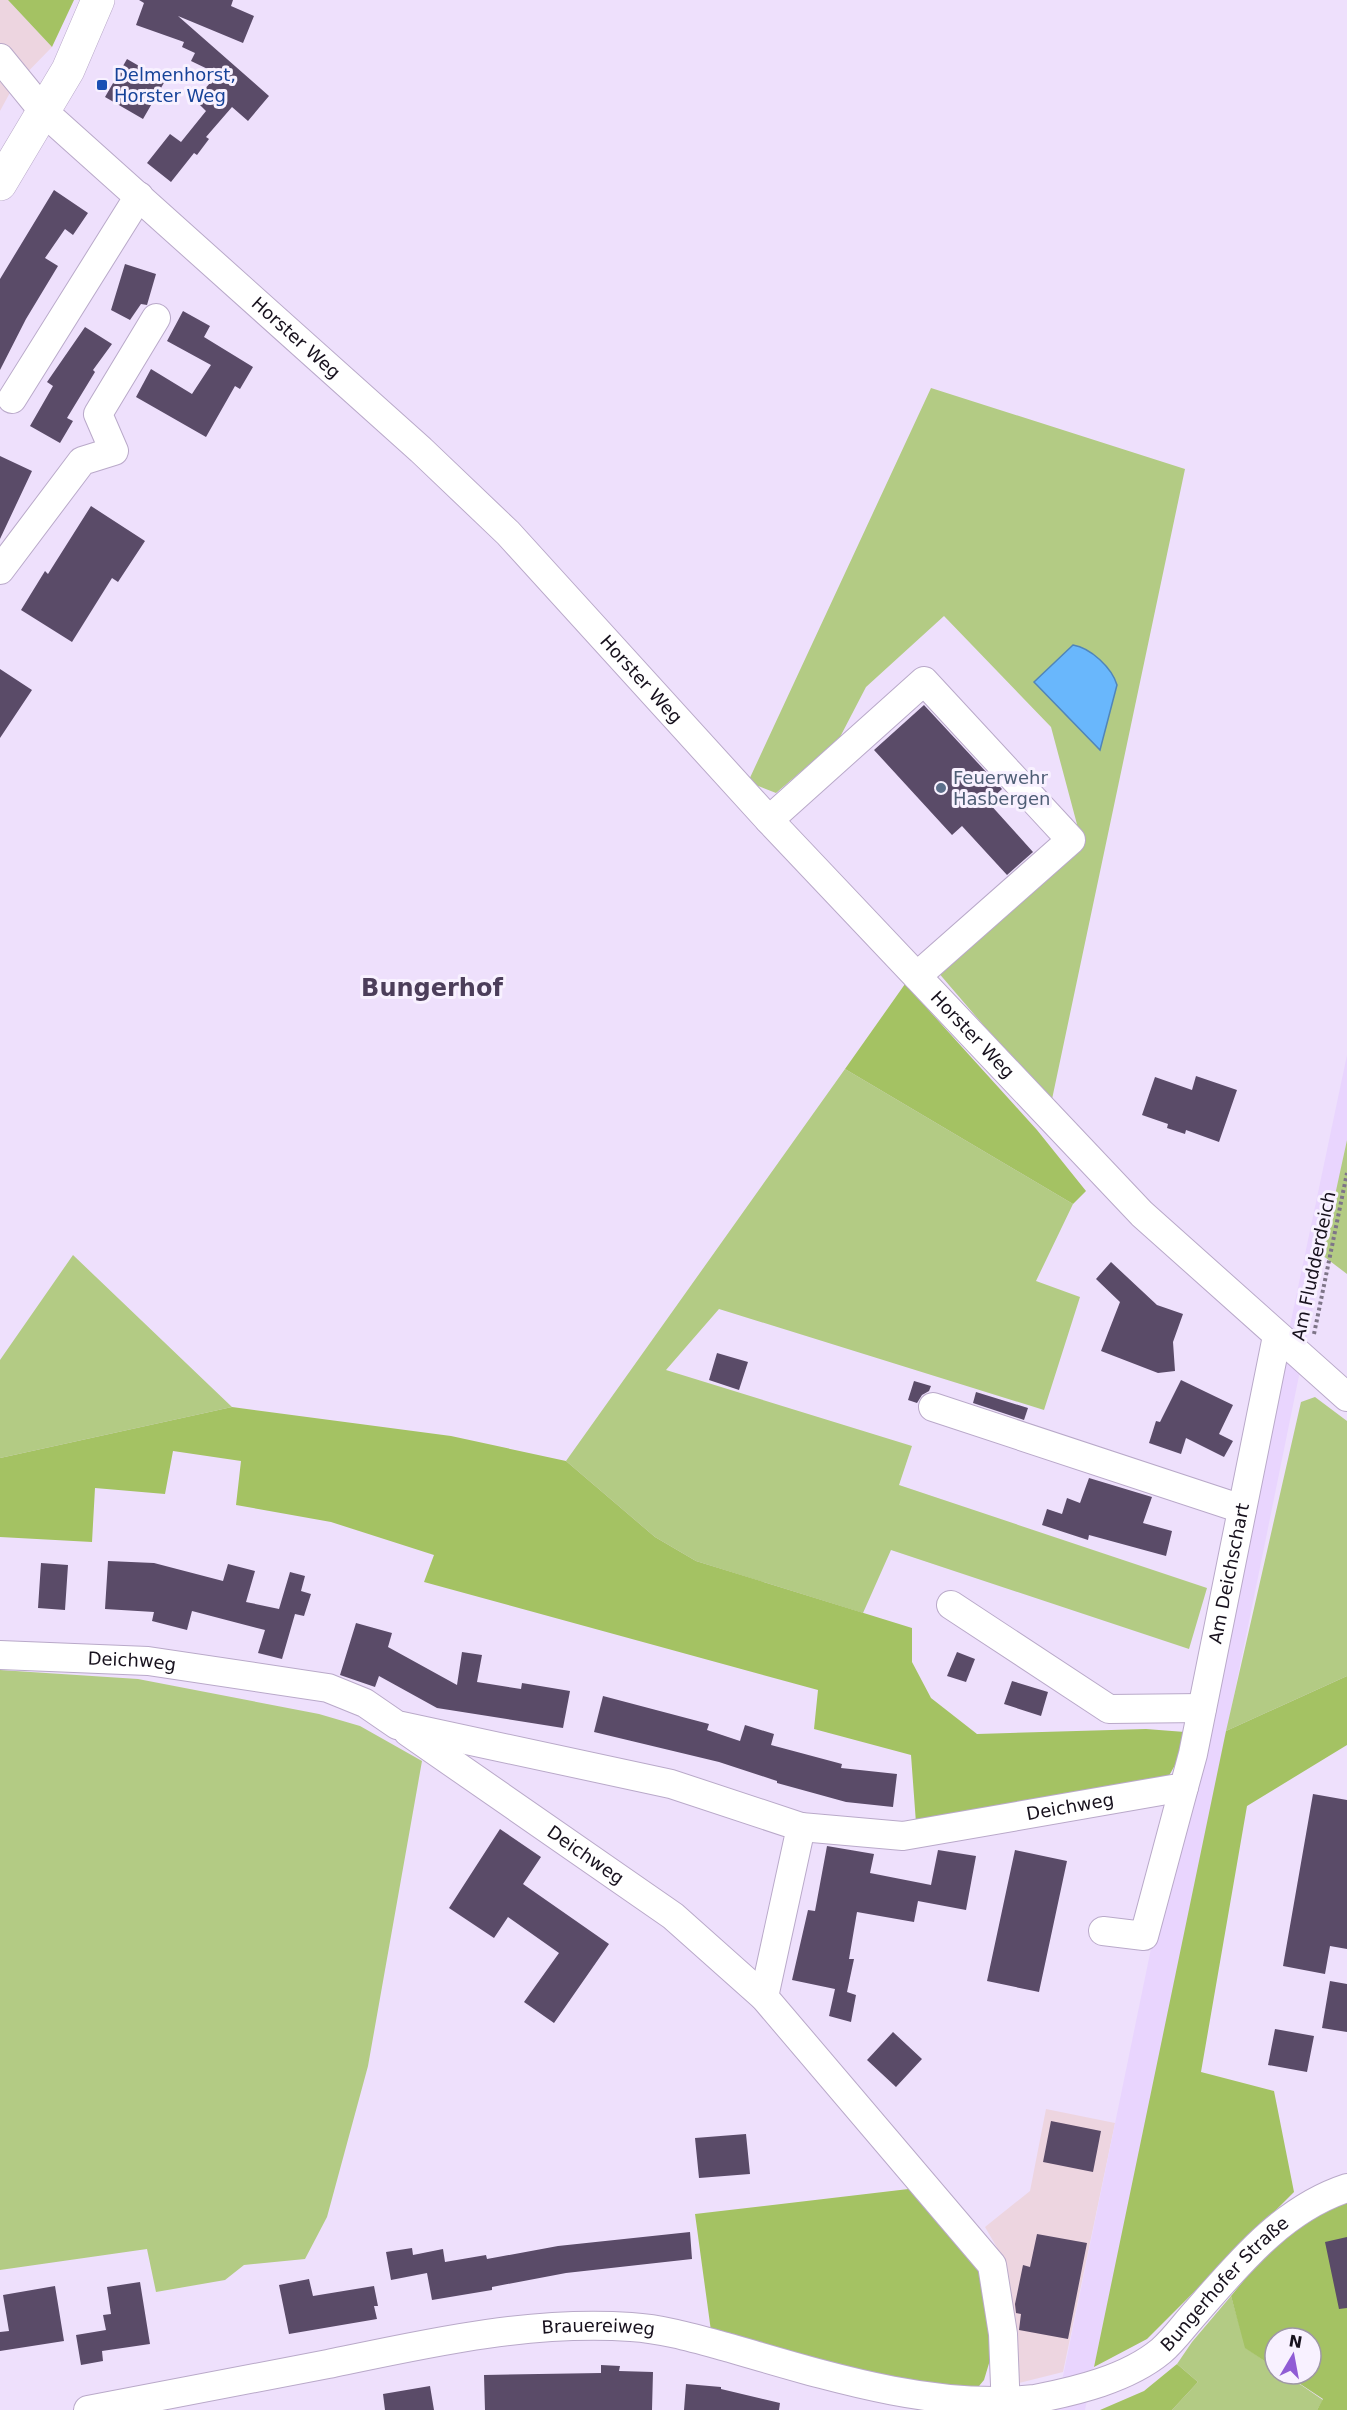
<svg xmlns="http://www.w3.org/2000/svg" width="1347" height="2410" viewBox="0 0 1347 2410" font-family="'DejaVu Sans',sans-serif">
<style>
.industrial{fill:#edd5e0}
.built{fill:#e9d5fe}
.green{fill:#b3cb84}
.forest{fill:#a4c263}
.water{fill:#69b7fc;stroke:#5085b9;stroke-width:1.5}
.building{fill:#5a4b68}
.lines{fill:none;stroke-linecap:round;stroke-linejoin:round}
.minor-casing{stroke:#b9a9c9;stroke-width:30}
.major-casing{stroke:#b9a9c9;stroke-width:34}
.path{stroke:#7e7588;stroke-width:4;stroke-dasharray:3 3;stroke-linecap:butt}
.minor{stroke:#fff;stroke-width:28}
.major{stroke:#fff;stroke-width:33}
.transit-dot{fill:#1a4fb4;stroke:#f8f1ff;stroke-width:2}
.service-dot{fill:#5c6f8a;stroke:#f8f1ff;stroke-width:2}
.labels{text-anchor:middle;stroke-width:6;stroke-linejoin:round;paint-order:stroke}
.transit-label{font-size:18px;fill:#164399;stroke:#f8f1ff;text-anchor:start}
.street-label{font-size:18px;fill:#17111d;stroke:#f8f1ff}
.service-label{font-size:18px;fill:#4e5e75;stroke:#f8f1ff;text-anchor:start}
.district-label{font-size:24px;font-weight:bold;fill:#4c3e5a;stroke:#f8f1ff}
</style>
<rect width="100%" height="100%" fill="#eee0fc"/>
<path class="industrial" d="M0 0H8L52 47 13 87 0 111Z
M1046 2109 1115 2123 1063 2372 1015 2384 999 2251 985 2227 1030 2191Z"/>
<path class="built" d="M1347 1055V1140L1163 2044 1094 2367 1085 2410H1056L1154 1934 1288 1335Z"/>
<path class="green" d="M931 388 1185 469 1051 1104 937 971 1082 843 1051 727 944 616 866 687 839 739 776 793 748 782Z
M845 1069 1073 1204 1036 1281 1080 1297 1044 1410 719 1309 666 1370 912 1446 899 1485 1207 1588 1189 1649 891 1550 863 1613 696 1561 655 1537 566 1461Z
M1347 1140V1274L1322 1255Z
M73 1255 232 1407 0 1458V1360Z
M1315 1397 1347 1421V1676L1226 1731 1301 1402Z
M0 1670 138 1679 319 1714 360 1726 422 1761 368 2066 327 2217 305 2259 244 2265 225 2280 156 2292 147 2249 0 2270Z
M1231 2296 1246 2348 1275 2368V2374H1285L1323 2400 1317 2410H1172L1198 2382 1177 2364 1192 2342Z"/>
<path class="forest" d="M8 0H74L52 47Z
M905 984 1037 1130 1086 1191 1073 1204 845 1069Z
M232 1407 451 1436 566 1461 655 1537 696 1561 912 1628V1662L931 1698 977 1734 1146 1729 1185 1732 1180 1756 1165 1783 916 1823 911 1755 814 1729 818 1690 424 1582 434 1555 331 1522 236 1505 241 1461 173 1451 165 1494 95 1488 92 1542 0 1537V1458Z
M1347 1676V1745L1247 1806 1201 2072 1274 2091 1294 2192 1147 2339 1094 2367 1226 1731Z
M917 2188 979 2266 987 2283 990 2360 984 2380 974 2392 887 2381 711 2331 695 2214Z
M1347 2200V2410H1317L1323 2399 1285 2374H1311V2338H1275V2368L1245 2348 1231 2296 1283 2233Z
M1177 2364 1198 2382 1172 2410H1100L1144 2391Z"/>
<path class="water" d="M1073 645C1091 648 1112 668 1117 685L1100 750 1034 682Z"/>
<path class="building" d="M139 0H233L231 6 254 16 243 43 178 16 269 96 248 121 232 107 206 137 209 139 197 155 194 153 171 182 147 163 170 134 181 142 206 111 195 100 218 74 191 61 195 53 182 47 184 42 136 25 144 3Z
M127 59 165 81 143 119 105 97Z
M54 190 88 213 73 235 65 229 45 258 58 266 26 319 0 370V279Z
M125 264 156 274 147 305 141 304 130 320 111 310Z
M183 311 210 326 204 337 253 367 240 389 235 386 206 437 136 397 151 369 192 394 211 365 167 341Z
M85 327 112 344 93 370 95 372 67 418 73 421 60 443 30 426 53 386 47 382Z
M0 456 32 471 0 539Z
M91 506 145 541 118 582 112 578 72 642 21 610 45 571 48 574Z
M0 669 32 690 0 738Z
M924 705 1002 789 988 802 1033 852 1007 875 962 826 952 835 874 750Z
M1196 1076 1237 1090 1219 1142 1186 1130 1185 1134 1167 1128 1168 1124 1142 1115 1155 1077 1192 1090Z
M1111 1262 1157 1305 1183 1314 1173 1342 1175 1371 1158 1373 1101 1351 1120 1302 1096 1279Z
M717 1353 748 1362 739 1390 709 1380Z
M1181 1380 1233 1405 1219 1434 1233 1441 1224 1457 1186 1438 1181 1454 1149 1443 1156 1421 1160 1422Z
M914 1381 931 1386 929 1391 922 1395 917 1403 908 1400Z
M976 1392 1028 1408 1024 1420 973 1403Z
M1089 1478 1152 1497 1143 1523 1172 1531 1166 1556 1089 1535 1088 1540 1042 1525 1047 1509 1062 1514 1067 1498 1080 1503Z
M108 1561 154 1563 223 1581 228 1564 255 1571 246 1602 279 1609 290 1572 305 1576 301 1591 311 1594 304 1616 295 1614 282 1659 258 1653 265 1630 192 1611 187 1630 152 1621 154 1612 105 1609Z
M41 1563 68 1565 65 1610 38 1608Z
M356 1623 392 1633 388 1647 457 1685 462 1652 482 1655 477 1682 521 1689 522 1683 570 1691 563 1728 437 1708 379 1676 375 1687 340 1675Z
M957 1652 975 1659 966 1682 947 1676Z
M1012 1681 1048 1692 1041 1716 1004 1704Z
M603 1696 709 1724 707 1730 740 1741 745 1725 774 1734 771 1745 842 1764 841 1768 897 1774 893 1807 846 1802 777 1783V1781L719 1762 594 1732Z
M1313 1794 1347 1800V1949L1330 1946 1325 1974 1283 1966Z
M500 1829 541 1857 523 1884 609 1944 554 2023 524 2002 559 1953 508 1917 494 1938 449 1908Z
M827 1846 874 1854 870 1873 931 1885 938 1850 976 1856 966 1910 918 1901 914 1922 857 1912 849 1959H854L847 1992 856 1995 851 2022 829 2016 835 1989 792 1980 808 1910 815 1911Z
M1015 1850 1067 1861 1039 1992 987 1981Z
M1330 1981 1347 1984V2032L1322 2028Z
M1275 2029 1314 2036 1307 2072 1268 2065Z
M893 2032 922 2059 896 2087 867 2060Z
M1051 2121 1101 2131 1093 2172 1043 2162Z
M746 2134 750 2174 699 2178 695 2138Z
M690 2232 692 2259 566 2273 492 2287V2290L432 2300 427 2273 391 2280 386 2252 412 2248 413 2255 443 2249 445 2262 486 2255 487 2259 558 2246Z
M1037 2234 1087 2243 1068 2339 1019 2330 1021 2314 1016 2313 1015 2304 1023 2265 1030 2267Z
M1347 2237V2308L1339 2309 1325 2242Z
M309 2279 313 2296 374 2286 378 2306H374L377 2319 289 2334 279 2285Z
M140 2282 150 2344 102 2351 103 2361 81 2365 76 2335 106 2330 103 2315 111 2314 107 2287Z
M55 2286 64 2341 0 2351V2332L9 2331 3 2295Z
M601 2365 620 2366 619 2371 653 2372 652 2410H485L484 2375 601 2373Z
M686 2384 721 2387V2389L780 2403 779 2410H684Z
M430 2386 434 2410H385L383 2394Z"/>
<g class="lines">
<defs>
<g id="minor">
<path id="s1" d="M0 58 44 112 421 450 508 533 769 820 1142 1214 1347 1397"/>
<path d="M12 399 139 196"/>
<path d="M0 570 82 461 114 451 98 414 156 318"/>
<path d="M769 820 924 681 1071 840 917 976"/>
<path d="M933 1407 1242 1509"/>
<path d="M951 1605 1109 1709 1202 1708"/>
<path id="s2" d="M0 1655 148 1661 328 1688 365 1703 397 1725 671 1784 801 1827 764 1997 992 2265 1003 2334 1006 2410"/>
<path id="s3" d="M408 1732 673 1916 764 1997"/>
<path id="s4" d="M801 1827 903 1836 1184 1787 1193 1754 1277 1336"/>
<path d="M1103 1931 1144 1936 1184 1787"/>
<path id="s5" d="M88 2410C168 2395 248 2380 328 2364 428 2343 529 2320 631 2327 664 2329 697 2339 730 2348 827 2376 932 2410 1035 2399 1076 2391 1127 2379 1161 2351 1174 2340 1185 2324 1197 2311 1240 2262 1283 2209 1347 2188"/>
</g>
<path id="major" d="M0 184 68 70 98 0"/>
</defs>
<use href="#minor" class="minor-casing"/>
<use href="#major" class="major-casing"/>
<path class="path" d="M1314 1334 1347 1173"/>
<use href="#minor" class="minor"/>
<use href="#major" class="major"/>
</g>
<rect class="transit-dot" x="96" y="79" width="12" height="12" rx="3"/>
<circle class="service-dot" cx="941" cy="788" r="6"/>
<g class="labels">
<g class="transit-label">
<text x="114" y="81">Delmenhorst,<tspan x="114" dy="21">Horster Weg</tspan></text>
</g>
<g class="street-label">
<text dy="6" stroke="none"><textPath href="#s1" startOffset="408">Horster Weg</textPath></text>
<text dy="6" stroke="none"><textPath href="#s1" startOffset="894">Horster Weg</textPath></text>
<text dy="6" stroke="none"><textPath href="#s1" startOffset="1380">Horster Weg</textPath></text>
<text transform="translate(1314 1266) rotate(-78)" y="6">Am Fludderdeich</text>
<text dy="6" stroke="none"><textPath href="#s4" startOffset="606">Am Deichschart</textPath></text>
<text dy="6" stroke="none"><textPath href="#s2" startOffset="132">Deichweg</textPath></text>
<text dy="6" stroke="none"><textPath href="#s4" startOffset="272">Deichweg</textPath></text>
<text dy="6" stroke="none"><textPath href="#s3" startOffset="216">Deichweg</textPath></text>
<text dy="6" stroke="none"><textPath href="#s5" startOffset="1192">Bungerhofer Straße</textPath></text>
<text dy="6" stroke="none"><textPath href="#s5" startOffset="518">Brauereiweg</textPath></text>
</g>
<g class="service-label">
<text x="953" y="784">Feuerwehr<tspan x="953" dy="21">Hasbergen</tspan></text>
</g>
<g class="district-label">
<text x="432" y="996">Bungerhof</text>
</g>
</g>
<g transform="translate(1293 2356) rotate(10)"><circle r="28" fill="#f8f1ff" stroke="#9e97a5" stroke-width="1.5"/>
<path d="M0-4.5L10 22L0 15L-10 22Z" fill="#905cd5"/>
<text y="-9" font-size="16" font-weight="bold" text-anchor="middle" fill="#17111d">N</text>
</g>
</svg>
